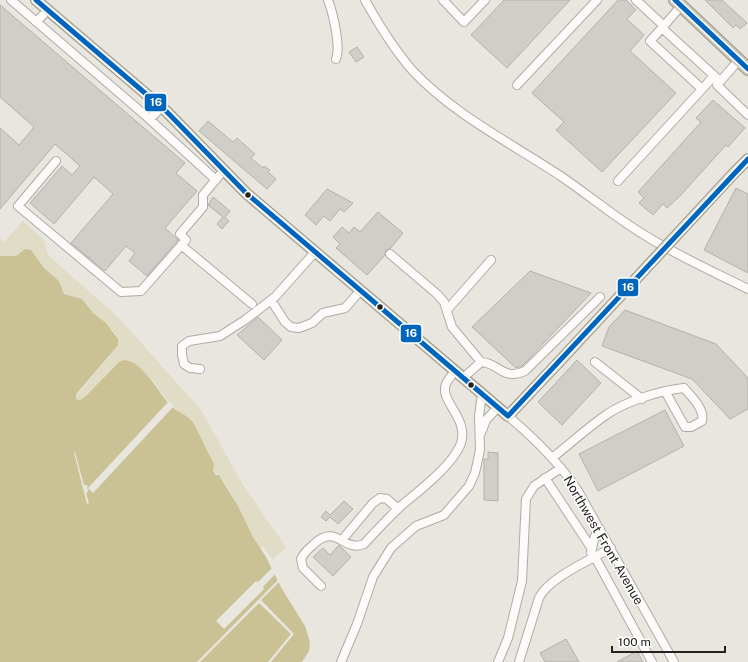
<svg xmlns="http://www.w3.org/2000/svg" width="748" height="662" viewBox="0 0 748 662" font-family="'Public Sans',sans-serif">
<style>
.green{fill:#e1dcc5}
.water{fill:#cac194}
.pier{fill:#e8e6de}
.building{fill:#d0cec8;stroke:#b4b2ab}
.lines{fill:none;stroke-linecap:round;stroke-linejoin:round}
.minor-casing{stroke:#adaca5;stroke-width:10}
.major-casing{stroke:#999684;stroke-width:12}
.highway-casing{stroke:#999684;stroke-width:14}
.minor{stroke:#fcfbfa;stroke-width:8}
.major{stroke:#e0ded5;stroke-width:10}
.highway{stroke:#cecbbc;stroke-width:12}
.major-bridge-casing{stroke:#999684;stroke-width:12;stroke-linecap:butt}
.major-bridge{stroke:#e0ded5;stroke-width:10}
.bus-1-casing{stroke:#fff;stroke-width:8}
.bus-1{stroke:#0065bd;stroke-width:5}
.bus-dot{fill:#23221c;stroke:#fff;stroke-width:1.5}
.labels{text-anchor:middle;stroke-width:3;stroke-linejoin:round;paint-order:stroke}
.street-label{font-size:13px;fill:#23221c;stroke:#fff}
.line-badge{stroke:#fff;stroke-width:1.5}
.badge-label{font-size:11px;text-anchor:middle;font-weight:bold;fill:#fff}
</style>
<rect width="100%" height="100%" fill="#e8e6de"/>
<path class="green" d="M23 221 44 240 48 255 119 318 201 410 243 485 286 547 273 560 263 546 260 549 257 544 229 489 222 478 213 471 214 464 205 449 195 425 189 418 172 407 155 383 144 372 119 362 86 396 80 400 75 398 107 358 116 335 106 323 93 313 82 299 64 294 59 281 44 268 33 253 25 249 16 256H0V239L4 242Z"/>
<path class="water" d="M25 249 31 250 44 268 59 281 64 294 82 299 93 313 106 323 118 339V345L78 392 76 395V399L80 400 86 396 119 362C138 351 161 398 172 407 179 413 191 416 195 426 202 439 207 452 214 464L213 471 216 475H219L238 506 253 537 266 557 282 589 305 626 310 642 309 651 302 662H0V256H16Z"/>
<path class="pier" d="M169 401 174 406 93 493 88 488Z
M75 452 84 485H87L88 492 86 493 89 503 87 504 74 453Z
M273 567 276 573 263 587 264 589 224 629 216 621 256 581 258 582Z
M279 579 280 581 261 600 294 634 271 662H268L291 634 259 603 200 662H197Z"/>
<path class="building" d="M504 0H570L507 68 471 35Z
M618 0H626L636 10 627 19 644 35 630 51 676 93 602 172 556 130 564 122 532 93Z
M705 0H722L747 23 740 29 736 25 733 28Z
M0 5 185 163 176 173 197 191 165 228 178 240 147 276 129 261 135 253 126 246 105 271 71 243 113 194 94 177 54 224 30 203 62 166 72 175 80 166 55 144 0 209V128L19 145 34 127 0 97Z
M357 47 364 57 356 62 349 52Z
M713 100 745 128 728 147 726 145 680 196 667 208 663 204 653 215 639 203 644 198 638 192 701 122 696 118Z
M208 121 233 142 237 138 255 154 251 158 263 168 264 166 270 170 268 172 276 179 267 189 199 131Z
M736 188 748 194V273L704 250Z
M327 189 353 203 344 212 340 209 330 221 324 216 316 225 305 215Z
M213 197 230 211 225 217 229 221 222 229 217 224 223 217 208 205Z
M378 212 403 233 390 249 386 250 385 255 367 275 336 248 340 244 333 237 342 227 349 233 354 227 360 232Z
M530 271 591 293 528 360 522 366 516 368 472 327Z
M625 310 716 344 748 378V409L730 419 692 379 602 346 609 327Z
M258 317 282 340 264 360 237 335Z
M577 360 601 383 562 425 538 402Z
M665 410 684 446 598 491 579 454Z
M488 452 498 453V501L484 500V459H488Z
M344 501 353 509 338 524 330 517 326 521 321 517 326 511 330 515Z
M339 545 351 557 333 576 313 557 323 548 330 555Z
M566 639 579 662H545L540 653Z
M637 651 643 662H617Z"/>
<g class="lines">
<defs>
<path id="minor" d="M11 0 146 116 216 180
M328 0C333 13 341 47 336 59
M365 0C379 25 393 48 412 70 454 115 511 143 562 177 590 196 617 219 646 236 678 256 714 272 748 289
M443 0 464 22 485 0
M636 0 664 26
M681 6 662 28 720 81
M36 22 48 10
M662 28 650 41 702 89
M739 60 717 85 748 115
M517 85 597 0
M150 119 162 107
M56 161 18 206 121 292 141 291 186 240 180 234 203 207V195L223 171
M618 181 714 76
M181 245 252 304
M390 254 437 294 444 302 452 327 481 362
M271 300 285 322 291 327 299 328 312 323 323 313 345 308 360 291
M447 310 491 260
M595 362 642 399
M200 369 190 368 184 364 182 355V346L189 341 220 336 245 320 275 297 315 252
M463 378 481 362C500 363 502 381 525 371L600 297
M508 416C534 438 559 462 578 491L674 662
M481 433 486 420 498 407
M552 458C570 444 587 428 606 415 624 402 661 390 684 388 691 396 705 409 702 421L691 427H685L665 391
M545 478 592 549
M342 540 373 503 380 498 387 499 398 509
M591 552 595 536 600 529
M595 557 652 662
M321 586 303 568 301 559C304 553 308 549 313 545 336 522 344 553 364 544 376 531 389 517 402 505 419 491 454 464 461 443 469 418 439 401 446 384 448 379 452 375 455 371
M341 662 357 624 373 577 391 548 416 526 444 515 469 486 475 473 480 450 479 416 482 394
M498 662 508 638 522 581 526 499 534 486 561 468
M519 662 539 598C548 578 592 559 611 548"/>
<path id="major" d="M36 0 166 111 246 193 508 416 557 364
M734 173 748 159"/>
<path id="highway" d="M675 0 748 69"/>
</defs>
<use href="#minor" class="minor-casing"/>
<use href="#major" class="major-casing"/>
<use href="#highway" class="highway-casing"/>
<use href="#minor" class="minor"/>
<use href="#major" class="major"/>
<use href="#highway" class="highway"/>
<defs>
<path id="major-bridge" d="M557 364 734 173"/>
</defs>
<use href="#major-bridge" class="major-bridge-casing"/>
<use href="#major-bridge" class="major-bridge"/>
<defs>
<path id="bus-1" d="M36 0 166 111 246 193 508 416
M675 0 748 69
M508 416 748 159"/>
</defs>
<use href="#bus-1" class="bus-1-casing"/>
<use href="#bus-1" class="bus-1"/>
</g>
<g class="bus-dot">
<circle cx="248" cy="195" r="3.5"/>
<circle cx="380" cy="307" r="3.5"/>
<circle cx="471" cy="385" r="3.5"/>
</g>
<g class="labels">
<g class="street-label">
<text transform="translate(604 540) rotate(60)" y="5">Northwest Front Avenue</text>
</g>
</g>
<g class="line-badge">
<rect x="144" y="93" width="23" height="19" rx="4" fill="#0065bd"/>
<rect x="617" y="278" width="22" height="19" rx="4" fill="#0065bd"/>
<rect x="400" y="324" width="22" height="19" rx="4" fill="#0065bd"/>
</g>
<g class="badge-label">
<text x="156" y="106">16</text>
<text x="628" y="291">16</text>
<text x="411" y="337">16</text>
</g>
<path d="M612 646v6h113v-6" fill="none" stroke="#23221c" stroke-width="2"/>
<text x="618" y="646" font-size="12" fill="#23221c" stroke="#ffffff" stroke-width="3" paint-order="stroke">100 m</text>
</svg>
